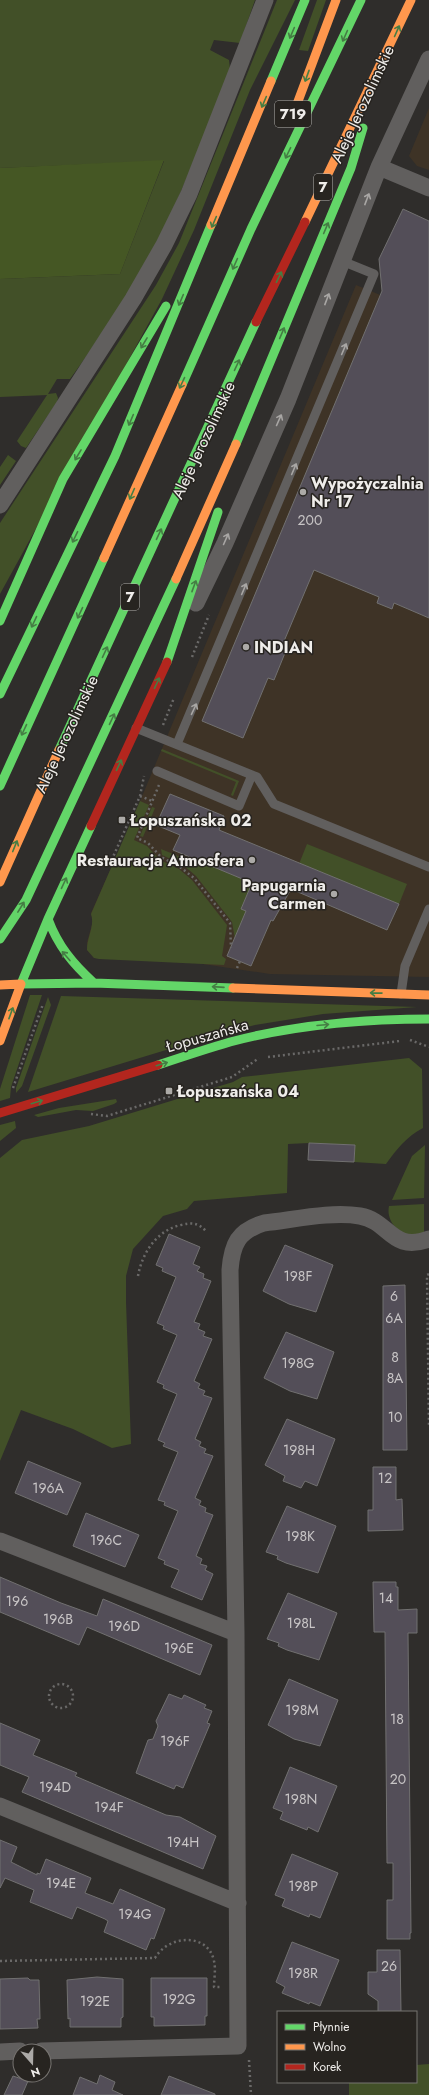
<svg xmlns="http://www.w3.org/2000/svg" width="429" height="2095" viewBox="0 0 429 2095" font-family="Jost,sans-serif">
<style>
.commercial{fill:#3e3326}
.green{fill:#425028}
.forest{fill:#455724}
.building{fill:#534e58;stroke:#717070}
.lines{fill:none;stroke-linecap:round;stroke-linejoin:round}
.path{stroke:#6a6968;stroke-width:2.5;stroke-dasharray:2 3;stroke-linecap:butt}
.lane{stroke:#615f5e;stroke-width:9}
.street{stroke:#615f5e;stroke-width:17}
.fast{stroke:#63d668;stroke-width:9}
.slow{stroke:#ff974d;stroke-width:9}
.jam{stroke:#b3261e;stroke-width:9}
.oneway{stroke:#457d44}
.oneway2{stroke:#a8a6a4}
.poi-dot{fill:#acaaa7;stroke:#272420;stroke-width:1.5}
.labels{text-anchor:middle;stroke-width:3;stroke-linejoin:round;paint-order:stroke}
.number-label{font-size:14px;fill:#c8c5c6}
.shield{fill:#272420;stroke:#b3b1ad;stroke-width:1}
.shield-label{font-size:15px;font-weight:bold;fill:#efedea}
.street-label{font-size:16px;fill:#efedea;stroke:#272420}
.poi-label{font-size:16px;font-weight:bold;fill:#efedea;stroke:#272420;text-anchor:start}
</style>
<rect width="100%" height="100%" fill="#2f2d2b"/>
<path class="commercial" d="M429 108V170L417 166 409 156Z
M356 285 429 315V977L270 974 196 963 94 958 87 950V942L93 921 91 913 125 837Z"/>
<path class="green" d="M0 0H255L240 43 214 40 210 50 229 60 230 69C213 111 197 155 179 196 150 261 112 322 70 379H57L48 394 56 393 58 398 57 402 26 448 21 446 17 441 47 395 0 397V279L120 274 164 161 0 168Z
M277 0H295L250 90 194 230 162 299 0 594V523L156 285 179 243Z
M317 0H326L308 51 299 50Z
M8 455 16 461 0 485V467Z
M162 749 239 781 233 796 231 795 236 782 161 751Z
M140 801 149 805 134 840 147 846 160 860 179 869 192 880 227 925 222 956 226 959 224 965 99 959 94 958 87 950C87 937 95 926 91 914Z
M152 807 155 808 143 837 140 836Z
M307 844 407 884 399 904 299 864Z
M161 849 195 863 197 860 257 885 253 894 248 892 241 909 246 911 235 939 232 922 196 876 182 864 162 855Z
M30 995H42L11 1087 10 1098 0 1101V1089Z
M61 996 417 1007 323 1014 255 1025 212 1036 28 1092Z
M48 997 51 1005 22 1086 16 1093V1088Z
M409 1058 422 1069 423 1128C406 1137 397 1149 386 1164L354 1162 355 1145 309 1143 288 1144 287 1193 194 1201 187 1209 163 1216 133 1249 126 1276V1302L131 1444 112 1448 73 1429 21 1410 0 1461V1158L22 1140 89 1126 233 1082 242 1077Z
M116 1099 117 1102 114 1104 93 1111 76 1110 38 1117 34 1115 59 1108Z
M15 1121 16 1128 0 1141V1125Z
M425 1145 424 1198 392 1200 412 1156Z
M424 1204V1234C421 1235 415 1237 412 1236 397 1233 386 1220 389 1206Z
M429 2064V2095H349V2082H416V2065Z"/>
<path class="forest" d="M164 160 120 274 0 279V168Z"/>
<path class="building" d="M403 209 429 221V618L394 603 392 609 377 603 379 597 314 570 282 646 287 648 274 680 268 678 243 738 202 721 382 291 379 259Z
M170 794 224 816 219 830 399 904 387 930 291 889 273 921 271 920 251 966 227 956 246 911 241 909 252 883 173 850 180 835 156 825Z
M309 1143 355 1145 354 1162 308 1160Z
M169 1234 200 1247 193 1264 200 1267 197 1271 204 1274 203 1278 211 1281 194 1322 200 1324 198 1329 205 1332 203 1336 212 1339 194 1381 200 1384 198 1388 205 1391 203 1395 212 1398 195 1439 201 1442 199 1446 206 1449 204 1453 213 1456 195 1498 201 1501 199 1505 206 1508 205 1512 213 1515 196 1556 202 1559 200 1564 207 1566 205 1570 213 1574 202 1600 171 1587 179 1570 164 1564 165 1561 158 1558 178 1511 164 1505 165 1502 158 1500 178 1452 163 1446 165 1443 158 1440 177 1394 163 1388 164 1385 157 1382 177 1335 163 1329 164 1326 157 1323 176 1277 162 1271 163 1268 156 1265Z
M285 1245 333 1265 316 1312 289 1304 263 1291Z
M405 1285 407 1450H383V1286Z
M286 1332 334 1352 317 1399 290 1391 264 1378Z
M287 1419 335 1439 317 1486 305 1481 301 1488 283 1481 285 1476 265 1465Z
M28 1461 81 1483 67 1515 15 1493Z
M373 1467H396V1500L402 1499 403 1530 368 1531V1510H373Z
M287 1506 336 1526 318 1573 286 1563 277 1559 278 1556 266 1552Z
M86 1513 139 1535 125 1567 73 1546Z
M0 1577 61 1603 97 1616 103 1599 212 1645 200 1675 87 1627 79 1645 0 1612Z
M373 1582H396V1587H398V1610L417 1609V1633H408L411 1933H410V1939H387V1900H393V1863H387L385 1632H374Z
M288 1593 337 1613 319 1660 287 1650 278 1646 279 1643 267 1639Z
M289 1679 338 1700 320 1746 294 1739 268 1725Z
M169 1694 182 1699 184 1695 206 1705 204 1708 212 1711 207 1723 210 1724 183 1788 176 1785 174 1789 136 1773 148 1740 153 1739 158 1726 156 1721Z
M0 1723 40 1740 33 1755 77 1773 75 1776 166 1815 180 1817 216 1836 203 1869 22 1792 29 1777 0 1765Z
M290 1767 337 1786 318 1832 308 1827 307 1830 280 1819 283 1812 273 1808Z
M0 1840 17 1847 11 1862 37 1875V1873L40 1874 46 1859 91 1878 85 1893 113 1904 120 1889 165 1909 154 1939 151 1938 146 1950 104 1932 108 1921 105 1919 77 1907 72 1919 30 1902 34 1890 5 1878 0 1888Z
M292 1854 338 1873 320 1918 310 1914 309 1917 282 1906 285 1899 275 1895Z
M292 1942 339 1960 320 2006 310 2002 309 2004 282 1993 285 1987 276 1982Z
M377 1950H400L401 2012H378V2001L368 1994V1972H377Z
M97 1977 123 1979V2017L121 2018V2027H70V2018L68 2019 67 1980Z
M28 1978 30 1980H39L40 2019H37L38 2028 0 2029V1979Z
M151 1978H207V2016H205V2025L154 2026V2017H151Z
M100 2075 115 2082 112 2090 123 2095H73L80 2077 97 2084Z
M13 2076 28 2081 22 2095H4Z
M169 2076 215 2094V2095H161Z"/>
<g class="lines">
<path class="path" d="M192 657 209 615
M163 725 174 698
M159 785 137 838 148 843 161 857 180 867 194 878 230 923 231 948
M140 796 152 801
M107 863 113 857 140 796 144 776
M237 968 240 961
M410 1040 429 1047
M268 1057 400 1041
M13 1088 43 1004
M91 1114 107 1116 232 1077 259 1058
M429 1274 427 1275 429 1427
M138 1276C142 1253 157 1230 181 1225 192 1222 198 1223 206 1231
M49 1696a12 12 0 1 1 24 0a12 12 0 1 1-24 0Z
M0 1961 155 1958C168 1935 208 1932 214 1961 216 1969 214 1979 214 1987H221
M249 2060 251 2095"/>
<path class="lane" d="M136 728 257 777 274 804 429 867
M177 744 374 274 342 261
M157 771 239 806 252 775
M401 994 405 966 429 909"/>
<path class="street" d="M379 167 429 188
M0 505 133 299 164 245 189 194 265 0
M196 603 225 543 288 399 379 167 429 59
M0 1541 236 1633
M0 1806 238 1903
M41 2051 238 2046 236 1633 230 1270C232 1244 238 1231 264 1223 293 1220 331 1211 360 1216 390 1221 391 1253 429 1239
M0 2052 20 2051"/>
<path class="fast" d="M271 81 305 0
M182 385 251 229 361 0
M236 444 351 168 363 128
M0 621 63 479 166 306
M167 662 218 512
M0 694 115 456 211 225
M59 750 256 322
M0 786 104 558
M91 826 48 919 21 984 94 983 233 988
M48 919C58 946 73 964 94 983
M0 939 26 900 176 579
M158 1065C182 1057 206 1049 230 1042 294 1025 363 1019 429 1019"/>
<path class="slow" d="M291 120 336 0
M305 222 411 0
M211 225 271 81
M104 558 182 385
M176 579 236 444
M0 882 59 750
M0 985 21 984 0 1041
M233 988 429 995"/>
<path class="jam" d="M256 322 305 222
M91 826 167 662
M0 1113 158 1065"/>
</g>
<defs><path id="oneway-shaft" d="M-6 0H5M1.5-3L5.5 0L1.5 3" fill="none" stroke-width="1.6" stroke-linecap="round" stroke-linejoin="round"/></defs>
<g class="oneway">
<use href="#oneway-shaft" transform="translate(397 31) rotate(-66)"/>
<use href="#oneway-shaft" transform="translate(292 33) rotate(113)"/>
<use href="#oneway-shaft" transform="translate(345 36) rotate(114)"/>
<use href="#oneway-shaft" transform="translate(307 76) rotate(110)"/>
<use href="#oneway-shaft" transform="translate(264 102) rotate(113)"/>
<use href="#oneway-shaft" transform="translate(288 153) rotate(116)"/>
<use href="#oneway-shaft" transform="translate(214 222) rotate(113)"/>
<use href="#oneway-shaft" transform="translate(326 228) rotate(-67)"/>
<use href="#oneway-shaft" transform="translate(235 264) rotate(114)"/>
<use href="#oneway-shaft" transform="translate(279 277) rotate(-64)"/>
<use href="#oneway-shaft" transform="translate(181 300) rotate(113)"/>
<use href="#oneway-shaft" transform="translate(282 333) rotate(-67)"/>
<use href="#oneway-shaft" transform="translate(144 343) rotate(121)"/>
<use href="#oneway-shaft" transform="translate(237 365) rotate(-65)"/>
<use href="#oneway-shaft" transform="translate(182 383) rotate(115)"/>
<use href="#oneway-shaft" transform="translate(131 420) rotate(113)"/>
<use href="#oneway-shaft" transform="translate(78 455) rotate(121)"/>
<use href="#oneway-shaft" transform="translate(132 494) rotate(114)"/>
<use href="#oneway-shaft" transform="translate(159 534) rotate(-65)"/>
<use href="#oneway-shaft" transform="translate(75 537) rotate(116)"/>
<use href="#oneway-shaft" transform="translate(194 586) rotate(-70)"/>
<use href="#oneway-shaft" transform="translate(80 613) rotate(115)"/>
<use href="#oneway-shaft" transform="translate(34 622) rotate(115)"/>
<use href="#oneway-shaft" transform="translate(105 652) rotate(-65)"/>
<use href="#oneway-shaft" transform="translate(157 683) rotate(-65)"/>
<use href="#oneway-shaft" transform="translate(112 719) rotate(-65)"/>
<use href="#oneway-shaft" transform="translate(24 730) rotate(115)"/>
<use href="#oneway-shaft" transform="translate(119 765) rotate(-65)"/>
<use href="#oneway-shaft" transform="translate(15 846) rotate(-68)"/>
<use href="#oneway-shaft" transform="translate(64 883) rotate(-65)"/>
<use href="#oneway-shaft" transform="translate(21 907) rotate(-58)"/>
<use href="#oneway-shaft" transform="translate(66 956) rotate(-131)"/>
<use href="#oneway-shaft" transform="translate(218 987) rotate(-176)"/>
<use href="#oneway-shaft" transform="translate(376 993) rotate(-179)"/>
<use href="#oneway-shaft" transform="translate(11 1013) rotate(-70)"/>
<use href="#oneway-shaft" transform="translate(323 1025) rotate(-5)"/>
<use href="#oneway-shaft" transform="translate(162 1064) rotate(-17)"/>
<use href="#oneway-shaft" transform="translate(37 1102) rotate(-17)"/>
</g>
<g class="oneway2">
<use href="#oneway-shaft" transform="translate(367 199) rotate(-69)"/>
<use href="#oneway-shaft" transform="translate(327 299) rotate(-69)"/>
<use href="#oneway-shaft" transform="translate(344 349) rotate(-67)"/>
<use href="#oneway-shaft" transform="translate(279 420) rotate(-66)"/>
<use href="#oneway-shaft" transform="translate(294 469) rotate(-67)"/>
<use href="#oneway-shaft" transform="translate(226 539) rotate(-66)"/>
<use href="#oneway-shaft" transform="translate(244 589) rotate(-67)"/>
<use href="#oneway-shaft" transform="translate(194 709) rotate(-65)"/>
</g>
<g class="poi-dot">
<circle cx="303" cy="492" r="4"/>
<circle cx="246" cy="647" r="4"/>
<rect x="118" y="816" width="8" height="8" rx="2"/>
<circle cx="252" cy="860" r="4"/>
<circle cx="334" cy="894" r="4"/>
<rect x="165" y="1087" width="8" height="8" rx="2"/>
</g>
<g class="labels">
<g class="number-label">
<text x="310" y="525">200</text>
<text x="298" y="1281">198F</text>
<text x="394" y="1301">6</text>
<text x="394" y="1323">6A</text>
<text x="395" y="1362">8</text>
<text x="298" y="1368">198G</text>
<text x="395" y="1383">8A</text>
<text x="395" y="1422">10</text>
<text x="299" y="1455">198H</text>
<text x="385" y="1483">12</text>
<text x="48" y="1493">196A</text>
<text x="300" y="1541">198K</text>
<text x="106" y="1545">196C</text>
<text x="386" y="1603">14</text>
<text x="17" y="1606">196</text>
<text x="58" y="1624">196B</text>
<text x="301" y="1628">198L</text>
<text x="124" y="1631">196D</text>
<text x="179" y="1653">196E</text>
<text x="302" y="1715">198M</text>
<text x="397" y="1724">18</text>
<text x="175" y="1746">196F</text>
<text x="398" y="1784">20</text>
<text x="55" y="1792">194D</text>
<text x="301" y="1804">198N</text>
<text x="109" y="1812">194F</text>
<text x="183" y="1847">194H</text>
<text x="61" y="1888">194E</text>
<text x="303" y="1891">198P</text>
<text x="135" y="1919">194G</text>
<text x="389" y="1971">26</text>
<text x="303" y="1978">198R</text>
<text x="179" y="2004">192G</text>
<text x="95" y="2006">192E</text>
</g>
<g class="shield">
<rect x="275" y="101" width="36" height="26" rx="3"/>
<rect x="314" y="174" width="18" height="26" rx="3"/>
<rect x="121" y="584" width="18" height="26" rx="3"/>
</g>
<g class="shield-label">
<text x="293" y="119">719</text>
<text x="323" y="192">7</text>
<text x="130" y="602">7</text>
</g>
<g class="street-label">
<text transform="translate(362 104) rotate(-65)" y="6">Aleje Jerozolimskie</text>
<text transform="translate(203 440) rotate(-65)" y="6">Aleje Jerozolimskie</text>
<text transform="translate(66 734) rotate(-65)" y="6">Aleje Jerozolimskie</text>
<text transform="translate(207 1035) rotate(-16)" y="6">Łopuszańska</text>
</g>
<g class="poi-label">
<text x="311" y="489">Wypożyczalnia<tspan x="311" dy="18">Nr 17</tspan></text>
<text x="254" y="653">INDIAN</text>
<text x="130" y="826">Łopuszańska 02</text>
<text x="244" y="866" text-anchor="end">Restauracja Atmosfera</text>
<text x="326" y="891" text-anchor="end">Papugarnia<tspan x="326" dy="18">Carmen</tspan></text>
<text x="177" y="1097">Łopuszańska 04</text>
</g>
</g>
<rect x="277" y="2011" width="140" height="72" fill="#272420" stroke="#777471"/>
<rect x="285" y="2024" width="20" height="6" fill="#63d668" stroke="#777471"/>
<text x="313" y="2031" font-size="12" fill="#efedea">Płynnie</text>
<rect x="285" y="2044" width="20" height="6" fill="#ff974d" stroke="#777471"/>
<text x="313" y="2051" font-size="12" fill="#efedea">Wolno</text>
<rect x="285" y="2064" width="20" height="6" fill="#b3261e" stroke="#777471"/>
<text x="313" y="2071" font-size="12" fill="#efedea">Korek</text>
<g transform="translate(32 2063) rotate(160)"><circle r="19" fill="#272420" stroke="#777471"/>
<path d="M0-3L7 15L0 10L-7 15Z" fill="#acaaa7"/>
<text y="-6" font-size="11" font-weight="bold" text-anchor="middle" fill="#efedea">N</text>
</g>
</svg>
